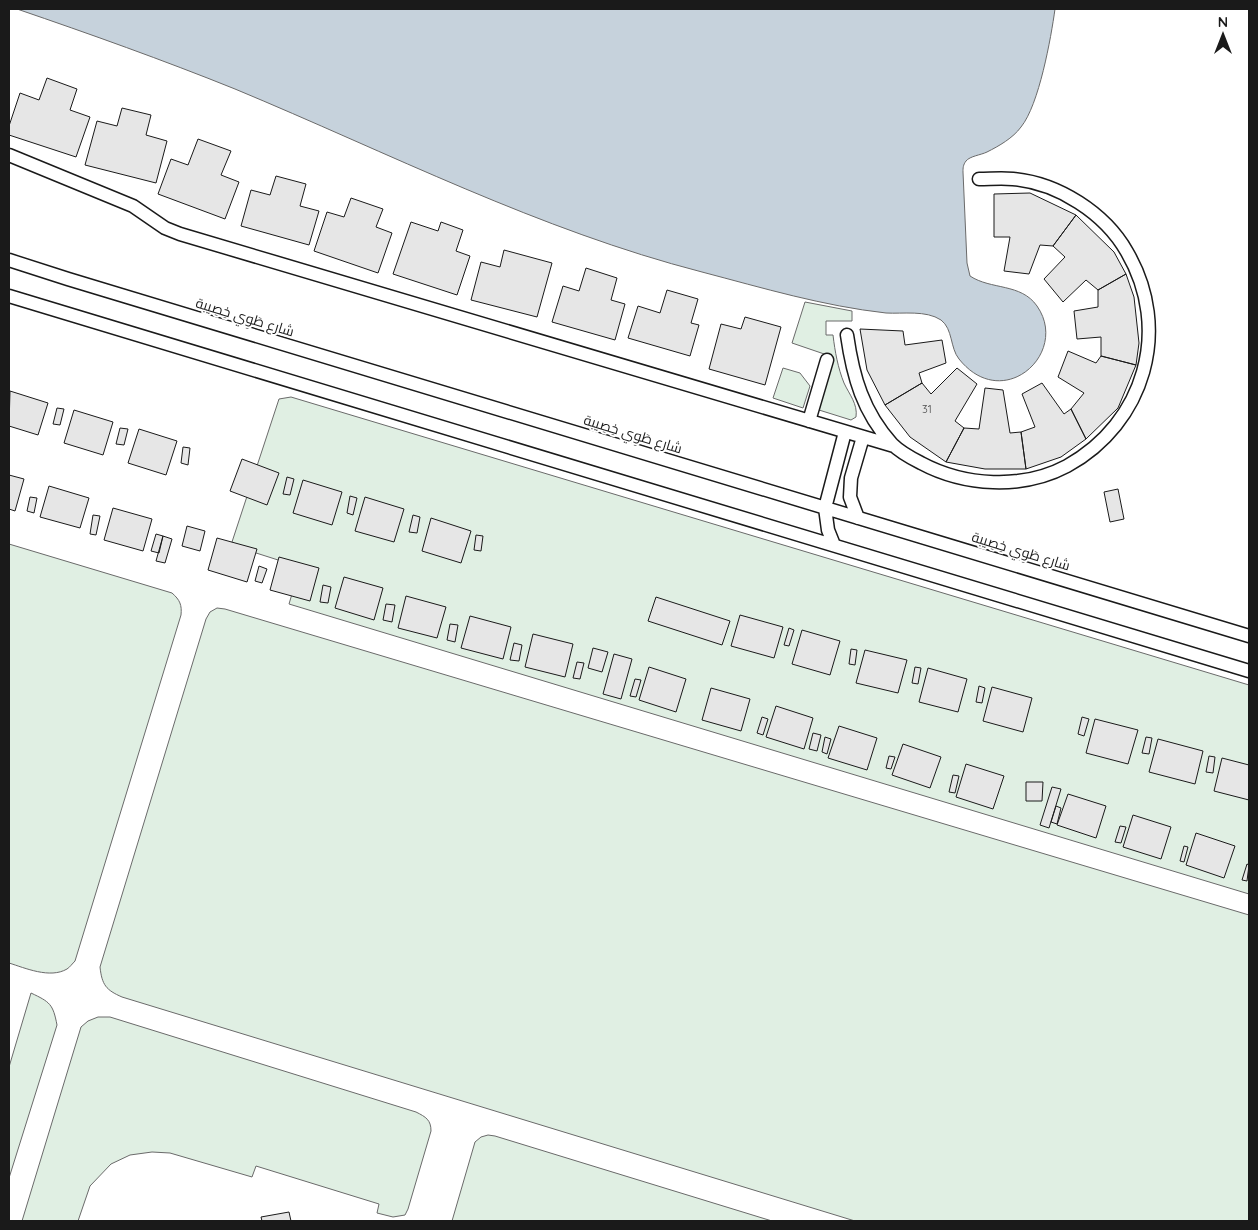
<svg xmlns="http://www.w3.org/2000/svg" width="1258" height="1230" viewBox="0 0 1258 1230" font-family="Quicksand,Cairo,sans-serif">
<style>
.green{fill:#e0efe3;stroke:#6a6a6a}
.water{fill:#c6d2dc;stroke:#6a6a6a}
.building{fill:#e6e6e6;stroke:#1a1a1a}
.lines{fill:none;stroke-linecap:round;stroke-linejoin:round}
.minor-casing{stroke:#1a1a1a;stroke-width:15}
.minor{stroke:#fff;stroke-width:12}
.labels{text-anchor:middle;stroke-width:4;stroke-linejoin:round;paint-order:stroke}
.number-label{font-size:11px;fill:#4d4d4d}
.street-label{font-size:14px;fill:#1a1a1a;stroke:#fff}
</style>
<rect width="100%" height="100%" fill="#fff"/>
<path class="green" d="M805 302 852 311V321H826V335H833C835 352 838 368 844 383 849 394 858 404 856 417L851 420 819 410 833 357 792 343Z
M783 368 800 373 810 386 803 408 773 398Z
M291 397 1249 685V894L289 604 300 567 231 545 279 399Z
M9 544 172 593C180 600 182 605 181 615L75 961C73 963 69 968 67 969 50 979 25 968 9 963Z
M217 608 225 609 1249 915V1221H855L122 997C106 990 102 985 100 967L206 619 210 612Z
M31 993C50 1002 53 1004 57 1025L9 1178V1067Z
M98 1017H110L416 1112C426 1117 431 1120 431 1131L408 1209 405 1215 393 1217 377 1213 379 1204 256 1166 252 1177 170 1153 152 1152 130 1155 111 1164 90 1186 78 1221H22L81 1027 88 1021Z
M488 1135 495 1136 772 1221H452L475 1142 481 1137Z"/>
<path class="water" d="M17 9H1055C1051 38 1039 105 1021 127 1013 138 999 146 987 152 981 155 970 156 966 161 963 165 963 168 963 172L967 263 970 276C991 290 1021 283 1037 306 1070 353 1003 414 959 359 950 348 953 329 941 320 926 310 903 314 886 313 823 306 763 288 702 272 539 230 389 153 235 89 163 60 90 34 17 9Z"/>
<path class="building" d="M47 78 77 89 70 110 90 117 76 157 9 135V126L20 93 39 100Z
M122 108 151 115 146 135 167 141 156 183 85 165 97 121 117 126Z
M198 139 231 151 221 175 239 182 225 219 158 194 171 159 188 165Z
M276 176 306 184 300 206 319 211 309 245 241 226 251 190 270 195Z
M1030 193 1076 215 1053 246 1040 245 1029 274 1004 271 1010 237H994V194Z
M351 198 383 209 376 227 392 233 378 273 314 251 327 212 344 217Z
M1076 215 1114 252 1126 274 1098 290 1086 280 1063 302 1044 279 1065 257 1053 246Z
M411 222 438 231 441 222 463 230 456 251 470 256 457 295 393 274Z
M504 250 552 263 537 317 471 300 481 262 500 267Z
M586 268 617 278 611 300 625 304 615 340 552 322 563 286 579 291Z
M1126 274 1134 297 1139 343 1136 365 1101 356V337L1077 339 1074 311 1098 307V290Z
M667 290 698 299 691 323 699 325 690 356 628 338 638 306 660 313Z
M745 317 781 327 765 385 709 369 721 324 741 329Z
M860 329 903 331 905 345 942 340 946 363 919 373 922 383 885 405 867 370Z
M1068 351 1096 363 1101 356 1136 365 1118 408 1086 439 1071 409 1084 393 1058 377Z
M957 368 977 384 955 421 964 428 946 462 910 437 885 405 922 383 931 394Z
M1042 383 1064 414 1071 409 1086 439 1061 457 1026 469 1021 432 1035 427 1022 394Z
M985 388 1003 390 1010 433 1021 432 1026 469H985L946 462 964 428 979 429Z
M10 391 48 403 38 435 9 426Z
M57 408 64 409 60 425 53 424Z
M74 410 113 422 103 455 64 443Z
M120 428 128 429 124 445 116 444Z
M139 429 177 441 166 475 128 463Z
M183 447 190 448 188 465 181 463Z
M242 459 279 473 267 505 230 491Z
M9 475 24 479 15 511 9 509Z
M287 477 294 479 290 495 283 494Z
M303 480 342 492 332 525 293 513Z
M49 486 89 498 80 528 40 517Z
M1118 489 1124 519 1110 522 1104 492Z
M350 496 357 498 353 515 347 513Z
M30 497 37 498 34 513 27 511Z
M365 497 404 509 394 542 355 531Z
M113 508 152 519 143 551 104 540Z
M93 515 100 516 96 535 90 534Z
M413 515 420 517 417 533 409 532Z
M431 518 471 531 461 563 422 551Z
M187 526 205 531 200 551 182 546Z
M156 534 163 536 159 553 151 551Z
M476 535 483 536 481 551 474 550Z
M163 536 172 539 165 563 156 561Z
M217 538 257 549 247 582 208 570Z
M279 557 319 568 310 601 270 590Z
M259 566 267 569 262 583 255 581Z
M344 577 383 588 374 620 335 608Z
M323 585 331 587 328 603 320 602Z
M406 596 446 607 437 638 398 628Z
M656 597 730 621 722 645 648 621Z
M386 604 395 605 392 622 383 620Z
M740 615 783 627 774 658 731 646Z
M470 616 511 627 503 659 461 648Z
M450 624 458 625 455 642 447 640Z
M789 628 794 630 789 646 784 645Z
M802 630 840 641 830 675 792 664Z
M533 634 573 644 565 677 525 667Z
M514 643 522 645 519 661 510 660Z
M593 648 608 652 602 672 588 668Z
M851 649 857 650 855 665 849 664Z
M865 650 907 660 898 693 856 683Z
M614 654 632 659 621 699 603 694Z
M577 662 584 663 580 679 573 678Z
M649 667 686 679 676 712 639 700Z
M915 667 921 668 918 684 912 683Z
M928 668 967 679 958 712 919 702Z
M635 679 641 680 636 697 630 696Z
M979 686 985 688 982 703 976 702Z
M992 687 1032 698 1023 732 983 721Z
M711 688 750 699 741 731 702 720Z
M776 706 813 718 804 749 766 737Z
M762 717 768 719 763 735 757 733Z
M1082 717 1089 719 1084 736 1078 734Z
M1095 719 1138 730 1128 764 1086 753Z
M839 726 877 738 867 770 828 758Z
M813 733 821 735 817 751 809 749Z
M825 737 831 739 827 754 822 752Z
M1146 737 1152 738 1149 754 1142 753Z
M1158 739 1203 751 1195 784 1149 772Z
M903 744 941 757 930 788 892 775Z
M889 756 895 757 891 769 886 768Z
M1209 756 1215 757 1213 773 1206 772Z
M1222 758 1249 765V800L1214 791Z
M966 764 1004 776 993 809 956 797Z
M953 775 959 776 955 793 949 792Z
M1026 782H1043L1042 801H1026Z
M1052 787 1061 789 1049 828 1040 825Z
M1068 794 1106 806 1096 838 1057 825Z
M1056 806 1061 808 1057 824 1051 822Z
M1133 815 1171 827 1161 859 1123 847Z
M1120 826 1126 827 1121 843 1115 842Z
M1196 833 1235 846 1224 878 1186 865Z
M1184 846 1188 847 1184 862 1180 861Z
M1247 864 1249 865 1247 881 1242 880Z
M289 1212 291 1221H262L261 1217Z"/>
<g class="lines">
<defs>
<path id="minor" d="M9 155 133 206 165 228 180 234 894 446
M9 260 68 279 1249 636
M9 296 1249 671
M847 335C853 377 863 412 892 444 900 452 911 458 921 463 964 486 1022 490 1067 466 1145 423 1172 329 1127 252 1105 213 1058 183 1013 179 1002 178 990 179 979 179
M809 421 827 360
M858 518 850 497 851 478 863 437
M834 545 828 530 825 508 845 432"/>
</defs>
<use href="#minor" class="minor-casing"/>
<use href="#minor" class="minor"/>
</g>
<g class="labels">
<g class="number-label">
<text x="927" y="413">31</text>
</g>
<g class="street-label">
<text transform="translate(245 317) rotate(17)" y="5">شارع طَوِي خِصِيبة</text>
<text transform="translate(633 434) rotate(17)" y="5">شارع طَوِي خِصِيبة</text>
<text transform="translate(1021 551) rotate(17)" y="5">شارع طَوِي خِصِيبة</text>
</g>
</g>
<rect width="1258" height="1230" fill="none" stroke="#1a1a1a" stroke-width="20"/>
<g transform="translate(1223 35)" stroke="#ffffff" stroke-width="4" paint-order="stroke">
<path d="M0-4L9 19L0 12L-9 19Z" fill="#1a1a1a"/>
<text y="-8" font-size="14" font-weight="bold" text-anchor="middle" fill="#1a1a1a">N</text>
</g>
</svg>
